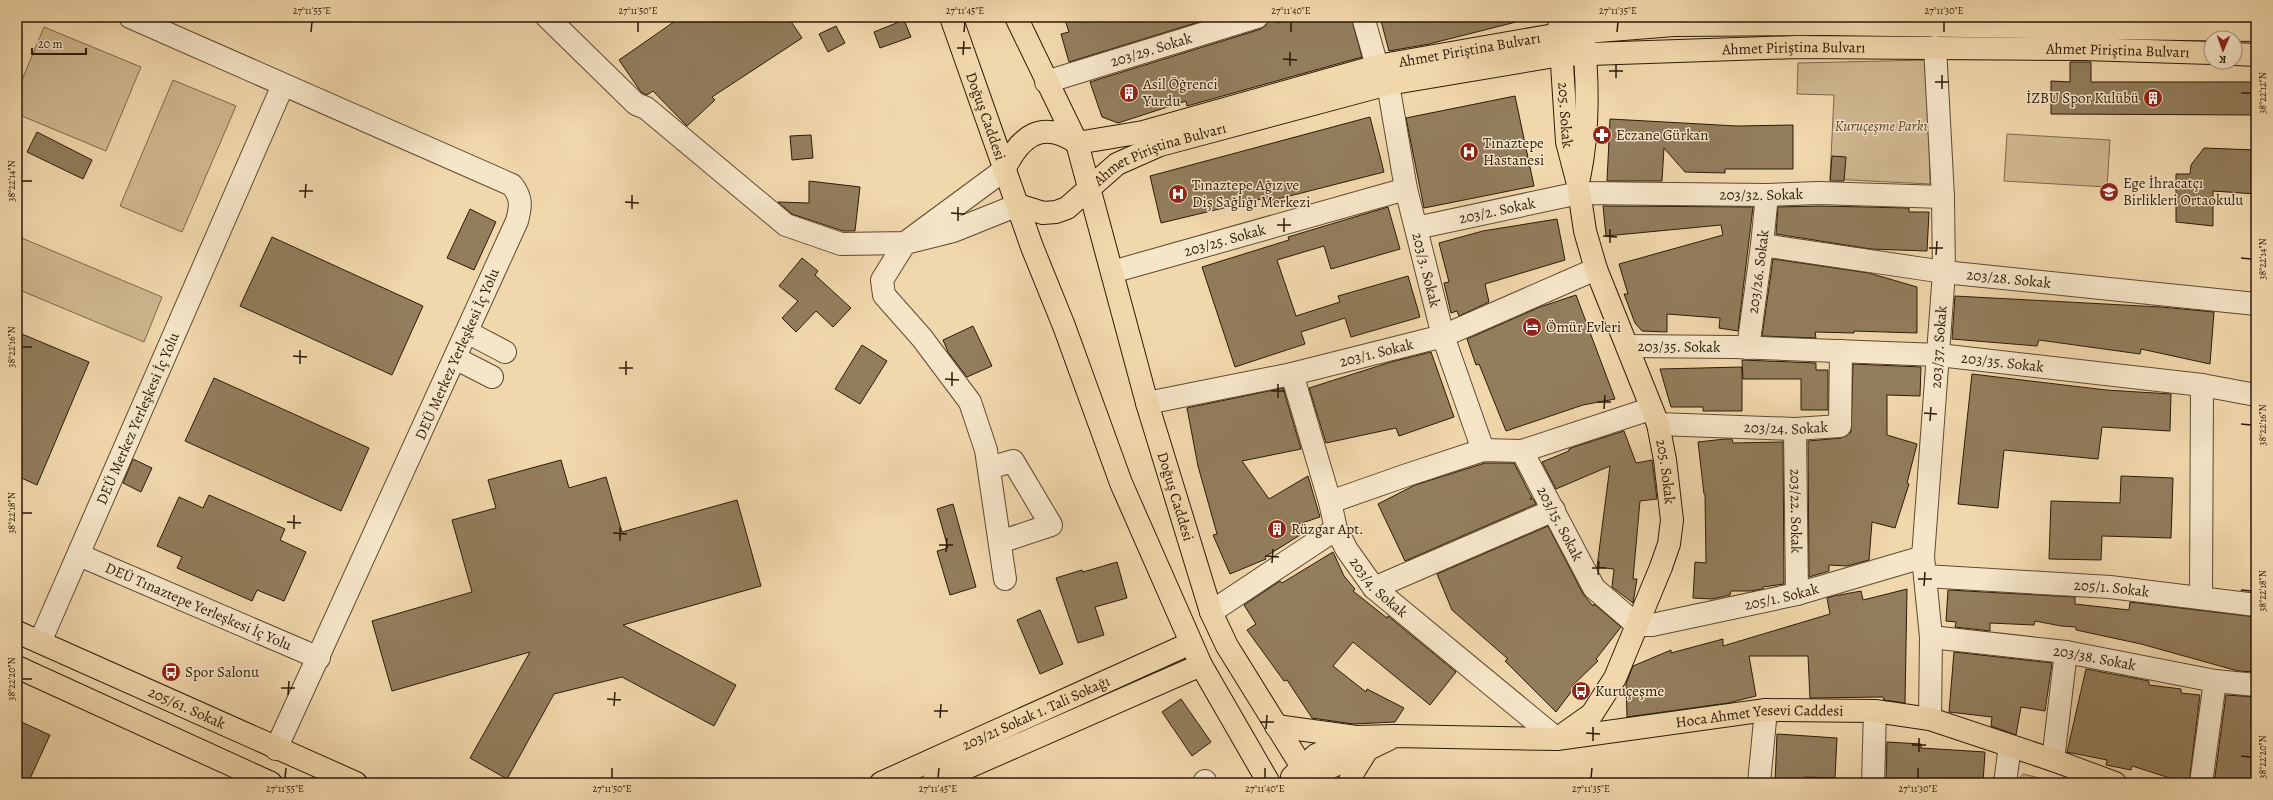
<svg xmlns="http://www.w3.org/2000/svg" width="2273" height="800" viewBox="0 0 2273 800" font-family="Alegreya,serif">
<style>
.green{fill:#d0b890;stroke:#7e694b}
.building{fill:#927d5c;stroke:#2c1a06}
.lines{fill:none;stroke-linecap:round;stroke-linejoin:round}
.minor-casing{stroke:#5d4a30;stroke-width:24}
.major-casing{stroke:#2c1a06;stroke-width:24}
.minor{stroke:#f6e6c9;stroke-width:22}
.major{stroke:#f1d8ac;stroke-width:22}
.ticks{fill:none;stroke:#2c1a06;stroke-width:1.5}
.labels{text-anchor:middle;stroke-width:3;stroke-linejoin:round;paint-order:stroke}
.street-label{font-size:15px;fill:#2c1a06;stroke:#f6e6c9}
.poi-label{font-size:15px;fill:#2c1a06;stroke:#f6e6c9;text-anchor:start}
.park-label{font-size:15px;font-style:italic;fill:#5d492f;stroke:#f6e6c9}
.neatline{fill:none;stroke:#2c1a06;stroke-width:1.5}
.ticks-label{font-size:10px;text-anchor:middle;fill:#2c1a06}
</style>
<rect width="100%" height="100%" fill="#f1d8ac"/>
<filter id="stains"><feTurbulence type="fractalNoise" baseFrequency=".005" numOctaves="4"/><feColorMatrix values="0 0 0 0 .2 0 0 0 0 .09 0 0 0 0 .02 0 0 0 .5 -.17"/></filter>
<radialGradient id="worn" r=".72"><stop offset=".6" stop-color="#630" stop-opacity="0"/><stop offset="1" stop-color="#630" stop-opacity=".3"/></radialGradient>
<path class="green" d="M44 27 141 67 106 151 17 114V92Z
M1927 60 1930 184 1830 179 1834 95 1797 94 1798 63Z
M173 80 236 106 182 232 120 206Z
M2007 134 2110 140 2107 187 2004 181Z
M17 236 162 297 144 342 17 289Z
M2023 774 2060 783H2015Z"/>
<path class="building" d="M681 17H788L802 38 712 97 715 100 687 126 653 91 647 95 641 92 619 60Z
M1064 17H1215L1069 62 1061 34 1069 32Z
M1269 17H1277L1278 23 1295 17H1351L1362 57 1187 106 1186 101 1118 123 1102 117 1090 82 1261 29 1266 25Z
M1380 17H1515L1516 22 1429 44 1389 51Z
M904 20 911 37 880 48 874 32Z
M836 26 845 43 828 52 819 34Z
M2070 62H2091V82H2256V115L2051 114V81L2070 82Z
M1515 96 1534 186 1424 208 1406 118Z
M1370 117 1384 172 1266 202 1265 198 1161 223 1150 176Z
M1610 119 1737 126 1793 125V169H1725V173L1685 172 1664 148 1662 181H1607Z
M37 132 92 160 83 179 27 152Z
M811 135 813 158 792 160 790 136Z
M2204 148 2256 150V194L2213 191V226L2176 222V174H2190L2191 165Z
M1832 156 1846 157 1844 181H1830Z
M809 181 860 187 855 231H843L792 214 778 202 809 203Z
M1603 206 1753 207 1738 331 1719 328 1720 318 1667 314V332L1642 331 1635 323 1624 294H1628L1619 264 1723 235 1721 225 1606 236Z
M1819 206 1909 208V212H1929L1927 251 1871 249 1776 234 1778 207Z
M1388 207 1400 249 1331 269 1324 246 1277 260 1296 316 1340 302 1338 296 1408 276 1420 317 1351 337 1345 318 1301 332 1305 344 1235 367 1202 267 1289 240 1288 237Z
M470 209 496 222 474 270 447 258Z
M1557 219 1565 260 1485 284 1489 302 1459 316 1457 311 1451 313 1444 283 1449 282 1439 243 1483 231Z
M272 237 423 306 392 375 240 306Z
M802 258 818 271 815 275 851 308 833 327 816 311 796 332 782 318 798 301 779 286Z
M1773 259 1869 273 1917 287V333L1854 331V333L1815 332 1816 338 1762 336Z
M1576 295 1615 399 1583 405 1506 431 1479 364 1476 365 1467 339 1540 307Z
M1955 296 2161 307 2214 312 2210 364 2141 349 2140 354 2039 340 2037 346 1952 339Z
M973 326 992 366 967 377 948 352 943 340Z
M17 332 89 362 37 485 17 476Z
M862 345 887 361 860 404 835 389Z
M1431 352 1454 417 1399 436 1396 428 1326 443 1309 388 1391 362Z
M1742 360 1816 363V370H1828V410H1801V379H1743Z
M1853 364 1921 367 1920 396 1887 395V435L1917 444 1907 483 1909 484 1895 528 1872 522 1869 560 1847 566 1829 565V571L1809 577 1808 441 1841 438 1851 432Z
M1742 367V411H1703V407H1671L1660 369Z
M1972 374 2106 390 2171 394 2170 431 2102 427 2098 459 2004 450 1998 508 1958 504Z
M214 378 369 448 341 511 185 441Z
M1283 388 1301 449 1242 461 1269 499 1308 476 1320 517 1299 524 1305 532 1265 557 1266 559 1230 574 1213 535 1217 534 1198 466 1187 408Z
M1624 431 1636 463 1652 460 1657 499 1640 501 1633 579H1637L1633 603 1612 587 1614 569 1597 567 1610 466 1556 489 1542 462 1569 451V449L1574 447Z
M1725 439H1732L1733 443 1783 442 1784 584 1763 587V589L1750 591H1731L1730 595 1712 599 1693 598 1695 562 1706 563 1705 494H1704L1698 442Z
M133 459 152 468 141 492 123 483Z
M561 460 569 488 606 477 622 532 737 500 761 586 623 625 736 685 714 726 622 677 554 694 507 779 470 758 530 652 392 691 372 621 472 592 452 520 496 508 488 480Z
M1485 463H1514L1532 498 1530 499H1533L1536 504 1405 561 1378 504 1415 485Z
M2121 476 2173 478 2171 538 2102 536 2101 560 2049 559 2051 501 2120 503Z
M209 495 285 529 280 540 306 552 284 601 257 590 252 601 177 568 182 557 157 546 179 497 203 508Z
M953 504 976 587 950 595 937 551 948 548 937 509Z
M1548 526 1583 594 1593 606 1594 604 1621 627 1596 659 1598 661 1572 686 1574 688 1556 712 1505 661 1508 659 1452 610 1437 574Z
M1333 552 1344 576 1355 589 1353 591 1387 618 1388 616 1456 672 1430 705 1353 642 1333 666 1366 692 1367 689 1404 708 1395 722 1353 724 1312 718 1287 680 1284 681 1247 630 1256 624 1244 605 1280 581 1282 583Z
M1117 562 1127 598 1095 607 1104 635 1078 643 1056 578 1082 570 1083 572Z
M1907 589 1905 703 1884 700 1883 697 1810 698 1808 656H1749L1756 696 1728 703 1627 717 1626 684 1633 666 1671 650V653L1723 639V646L1830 614 1827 598 1834 596 1861 591 1863 600Z
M1948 590 2075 597V604L2129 610 2130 602 2256 617V672L2238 671 2141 644 2076 630V627L2061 626 2035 621 2034 625 1990 623V631L1955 627 1956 622 1946 621Z
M1040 610 1063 664 1040 674 1017 620Z
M1954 652 2052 663 2045 711 2021 707 2016 735 1991 726 1992 717 1949 712Z
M2086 669 2149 681V685L2181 689V693L2200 695 2189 783H2172L2173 779 2132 766 2131 770 2106 765 2107 760 2067 752Z
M2226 695 2256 697V783H2214Z
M1181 699 1211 742 1192 756 1162 712Z
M17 720 50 735 28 783H17Z
M1777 734 1837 738 1835 778 1805 777V783H1775Z
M1887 742 1921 744V748L1985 752 1983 783H1886Z"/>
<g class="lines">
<defs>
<g id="minor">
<path d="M130 17 512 185C522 198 521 206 517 221L276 749"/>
<path d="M547 17 636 104 646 108 786 225 841 244 905 243 953 231 1018 205"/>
<path d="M1363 17 1377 66"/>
<path id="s1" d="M1046 82 1257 17"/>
<path id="s2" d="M1388 84 1406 189 1443 336 1483 450"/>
<path d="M1004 170 905 243 882 280 884 295 922 338 970 402 986 450 1005 579"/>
<path id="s3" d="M1416 228 1579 193 1767 195 1819 193 1943 197"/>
<path id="s4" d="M1762 245 1944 272 2256 304"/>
<path id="s5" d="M1112 272 1406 189"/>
<path d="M467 332 505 352"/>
<path id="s6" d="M1627 346 1734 347 1939 355 2202 385 2256 395"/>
<path id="s7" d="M1748 348 1762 245 1767 195"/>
<path d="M455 358 492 377"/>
<path id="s8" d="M1292 374 1330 502 1336 529 1347 550 1374 588 1557 739"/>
<path id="s9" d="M1147 403 1292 374 1443 336 1596 269"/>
<path id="s10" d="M1658 424 1795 429 1840 426 1841 351"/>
<path id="s11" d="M1795 429 1797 594"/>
<path id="s12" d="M1522 451 1594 588 1637 625H1652L1797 594 1923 557"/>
<path d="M989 468 1013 461 1051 525 1000 542"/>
<path d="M1330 502 1407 475 1483 450 1522 451 1650 409"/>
<path id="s13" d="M79 555 319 658"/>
<path id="s14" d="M1925 576 2110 587 2256 605"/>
<path d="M1374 588 1554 510"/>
<path d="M2201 598 2202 385"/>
<path d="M1211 612 1336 529"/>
<path id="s15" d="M1931 637 2066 652 2215 681 2256 685"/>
<path id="s16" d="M40 642 283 85"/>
<path id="s17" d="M1930 719 1931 637 1923 557 1944 272 1943 197 1935 47"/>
<path d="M2053 760 2066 652"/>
<path d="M1205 781V783"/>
<path d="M1759 783 1766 710"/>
<path d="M1873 783 1875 711"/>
<path d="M2005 783 2010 746"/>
<path d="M2201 783 2215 681"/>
</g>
<g id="major">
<path id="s18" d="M951 17 1032 247 1064 326 1121 483 1201 665 1269 783"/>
<path id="s19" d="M1016 17 1077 143 1147 403 1211 612 1227 646 1312 783"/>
<path id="s20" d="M1559 17 1567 142 1578 184 1585 231 1596 269 1658 424 1665 460 1672 520 1669 544 1661 567 1615 678 1592 714 1561 736"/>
<path d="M2235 54 2256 55"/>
<path id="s21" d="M1077 143 1143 132 1377 66 1560 34 1674 25 1824 24 2256 30"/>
<path d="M1004 170C1020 136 1042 119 1077 143"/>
<path d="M1579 178C1590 126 1588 70 1581 17"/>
<path id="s22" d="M1018 205 1043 213 1056 212 1067 208 1117 164 1160 145 1388 84 1561 55 1797 47 2083 49 2211 53"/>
<path id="s23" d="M17 632 356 783"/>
<path d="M17 667 271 783"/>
<path id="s24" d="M1276 726 1356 737 1394 736 1557 739 1766 710 1875 711 1930 719 2053 760 2115 783"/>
<path d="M1292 777 1316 755 1356 737"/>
<path id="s25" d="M881 783 1191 643"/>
<path d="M932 783 1201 665"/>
<path d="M1298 783 1389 739"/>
<path d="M1349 783 1354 771 1367 750"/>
</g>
</defs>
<use href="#minor" class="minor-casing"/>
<use href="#major" class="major-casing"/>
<use href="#minor" class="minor"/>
<use href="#major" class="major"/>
</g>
<path class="ticks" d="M311 32 312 22M638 32V22M964 32 965 22M1291 32V22M1617 32 1618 22M1944 32V22M957 48H971M963 55 964 41M1283 59 1297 60M1290 66V52M1609 71H1623M1616 78V64M1935 82H1949M1942 89V75M2241 93H2251M22 181H32M299 191H313M305 198 306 184M625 202 639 203M632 209V195M951 213 965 214M958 221V207M1277 225H1291M1284 232V218M1603 236 1617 237M1610 243V229M1929 248H1943M1936 255 1937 241M2241 258 2251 259M22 347H32M293 356 307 357M300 364V350M619 368H633M626 375V361M945 379 959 380M952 386V372M1271 391H1285M1278 398V384M1597 402H1611M1604 409 1605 395M1924 413 1937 414M1930 421 1931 407M2241 424 2251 425M22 513H32M287 522 301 523M294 529V515M613 533 627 534M620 541V527M939 545H953M946 552 947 538M1265 556 1279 557M1272 563 1273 549M1592 568H1606M1598 575 1599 561M1918 579H1932M1924 586 1925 572M2241 590 2251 591M22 679H32M281 688H295M288 695 289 681M607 699 621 700M614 706 615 692M934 711H948M940 718 941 704M1260 722H1274M1266 729 1267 715M1586 733 1600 734M1593 741V727M1912 745H1926M1919 752V738M2241 756 2251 757M285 778 286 768M612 778V768M938 778 939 768M1265 778V768M1591 778 1592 768M1918 778V768"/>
<defs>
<symbol id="building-disc" viewBox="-11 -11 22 22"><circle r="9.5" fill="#8f2418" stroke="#f6e6c9"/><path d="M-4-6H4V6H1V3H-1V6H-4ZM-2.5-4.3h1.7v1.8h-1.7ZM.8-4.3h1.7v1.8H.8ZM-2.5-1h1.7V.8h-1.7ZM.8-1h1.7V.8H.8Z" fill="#fff"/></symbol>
<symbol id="pharmacy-disc" viewBox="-11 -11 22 22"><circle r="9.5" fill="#8f2418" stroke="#f6e6c9"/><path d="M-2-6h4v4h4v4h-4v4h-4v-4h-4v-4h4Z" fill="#fff"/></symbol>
<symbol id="hospital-disc" viewBox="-11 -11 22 22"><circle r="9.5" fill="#8f2418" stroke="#f6e6c9"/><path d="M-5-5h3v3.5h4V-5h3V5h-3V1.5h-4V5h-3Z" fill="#fff"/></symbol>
<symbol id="school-disc" viewBox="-11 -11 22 22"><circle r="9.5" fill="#8f2418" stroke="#f6e6c9"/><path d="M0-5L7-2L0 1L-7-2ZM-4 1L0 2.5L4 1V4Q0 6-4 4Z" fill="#fff"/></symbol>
<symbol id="hotel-disc" viewBox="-11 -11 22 22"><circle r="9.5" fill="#8f2418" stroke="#f6e6c9"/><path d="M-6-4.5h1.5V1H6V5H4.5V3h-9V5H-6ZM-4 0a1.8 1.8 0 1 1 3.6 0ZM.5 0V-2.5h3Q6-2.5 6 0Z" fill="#fff"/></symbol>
<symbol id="bus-disc" viewBox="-11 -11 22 22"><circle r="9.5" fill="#8f2418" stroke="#f6e6c9"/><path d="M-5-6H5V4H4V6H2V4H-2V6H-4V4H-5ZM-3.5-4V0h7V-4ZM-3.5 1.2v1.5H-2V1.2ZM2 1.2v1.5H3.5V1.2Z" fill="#fff"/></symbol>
</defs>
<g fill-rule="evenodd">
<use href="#building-disc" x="1118" y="82" width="22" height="22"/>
<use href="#building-disc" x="2142" y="87" width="22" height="22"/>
<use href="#pharmacy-disc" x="1591" y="124" width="22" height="22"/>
<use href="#hospital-disc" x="1458" y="141" width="22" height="22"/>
<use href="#school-disc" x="2098" y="181" width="22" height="22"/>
<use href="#hospital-disc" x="1167" y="183" width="22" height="22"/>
<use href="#hotel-disc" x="1521" y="316" width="22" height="22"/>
<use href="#building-disc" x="1266" y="518" width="22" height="22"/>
<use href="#bus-disc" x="160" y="661" width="22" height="22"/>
<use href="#bus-disc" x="1570" y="680" width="22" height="22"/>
</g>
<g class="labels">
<g class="street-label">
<text dy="5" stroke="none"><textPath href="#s22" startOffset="809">Ahmet Piriştina Bulvarı</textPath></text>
<text dy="5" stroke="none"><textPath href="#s1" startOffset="110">203/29. Sokak</textPath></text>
<text dy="5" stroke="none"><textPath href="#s21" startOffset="404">Ahmet Piriştina Bulvarı</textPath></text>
<text dy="5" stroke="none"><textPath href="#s22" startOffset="1133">Ahmet Piriştina Bulvarı</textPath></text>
<text dy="5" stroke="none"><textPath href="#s20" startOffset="98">205. Sokak</textPath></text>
<text dy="5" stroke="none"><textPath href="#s18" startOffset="105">Doğuş Caddesi</textPath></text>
<text dy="5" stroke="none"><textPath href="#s22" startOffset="161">Ahmet Piriştina Bulvarı</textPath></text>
<text dy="5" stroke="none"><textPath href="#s3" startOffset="349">203/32. Sokak</textPath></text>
<text dy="5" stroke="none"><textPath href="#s3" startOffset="83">203/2. Sokak</textPath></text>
<text dy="5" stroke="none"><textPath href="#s5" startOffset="117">203/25. Sokak</textPath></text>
<text dy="5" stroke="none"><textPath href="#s2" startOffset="190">203/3. Sokak</textPath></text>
<text dy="5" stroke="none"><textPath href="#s7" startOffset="77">203/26. Sokak</textPath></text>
<text dy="5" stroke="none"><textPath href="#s4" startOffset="249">203/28. Sokak</textPath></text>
<text dy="5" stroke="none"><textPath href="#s6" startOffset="52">203/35. Sokak</textPath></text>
<text dy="5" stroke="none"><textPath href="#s17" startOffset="373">203/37. Sokak</textPath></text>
<text dy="5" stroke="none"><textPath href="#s9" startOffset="235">203/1. Sokak</textPath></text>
<text transform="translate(457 354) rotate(-66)" y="5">DEÜ Merkez Yerleşkesi İç Yolu</text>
<text dy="5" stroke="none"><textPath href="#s6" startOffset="376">203/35. Sokak</textPath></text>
<text dy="5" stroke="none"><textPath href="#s16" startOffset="244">DEÜ Merkez Yerleşkesi İç Yolu</textPath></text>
<text dy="5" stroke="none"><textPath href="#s10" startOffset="128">203/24. Sokak</textPath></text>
<text dy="5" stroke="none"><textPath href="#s20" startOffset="471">205. Sokak</textPath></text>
<text dy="5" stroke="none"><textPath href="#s19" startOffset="507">Doğuş Caddesi</textPath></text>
<text dy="5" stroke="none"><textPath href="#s11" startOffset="82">203/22. Sokak</textPath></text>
<text dy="5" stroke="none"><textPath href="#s12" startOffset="82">203/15. Sokak</textPath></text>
<text dy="5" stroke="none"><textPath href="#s8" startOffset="234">203/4. Sokak</textPath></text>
<text dy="5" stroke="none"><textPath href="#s14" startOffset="187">205/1. Sokak</textPath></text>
<text dy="5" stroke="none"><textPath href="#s12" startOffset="359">205/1. Sokak</textPath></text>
<text dy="5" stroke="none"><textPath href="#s13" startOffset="130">DEÜ Tınaztepe Yerleşkesi İç Yolu</textPath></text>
<text dy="5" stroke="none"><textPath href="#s15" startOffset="165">203/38. Sokak</textPath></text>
<text dy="5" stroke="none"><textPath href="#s23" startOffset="186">205/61. Sokak</textPath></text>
<text dy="5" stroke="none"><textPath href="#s25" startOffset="170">203/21 Sokak 1. Tali Sokağı</textPath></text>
<text dy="5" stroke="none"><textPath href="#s24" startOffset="486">Hoca Ahmet Yesevi Caddesi</textPath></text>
</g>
<g class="poi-label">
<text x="1143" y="89">Asil Öğrenci<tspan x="1143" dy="17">Yurdu</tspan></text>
<text x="2139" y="103" text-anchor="end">İZBU Spor Kulübü</text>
<text x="1616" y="140">Eczane Gürkan</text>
<text x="1483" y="148">Tınaztepe<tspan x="1483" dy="17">Hastanesi</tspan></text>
<text x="2123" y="188">Ege İhracatçı<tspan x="2123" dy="17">Birlikleri Ortaokulu</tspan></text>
<text x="1192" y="190">Tınaztepe Ağız ve<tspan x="1192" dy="17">Diş Sağlığı Merkezi</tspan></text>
<text x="1546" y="332">Ömür Evleri</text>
<text x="1291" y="534">Rüzgar Apt.</text>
<text x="185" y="677">Spor Salonu</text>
<text x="1595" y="696">Kuruçeşme</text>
</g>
<g class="park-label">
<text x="1881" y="131">Kuruçeşme Parkı</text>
</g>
</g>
<rect width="2273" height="800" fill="none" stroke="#f1d8ac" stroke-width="44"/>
<g transform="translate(2223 50) rotate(182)"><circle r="19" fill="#f6e6c9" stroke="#a5947b"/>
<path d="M0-3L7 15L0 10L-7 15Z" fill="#8f2418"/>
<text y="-6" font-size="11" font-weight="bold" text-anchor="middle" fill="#2c1a06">K</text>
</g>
<path d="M32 48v6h54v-6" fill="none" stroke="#2c1a06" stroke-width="2"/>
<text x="38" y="48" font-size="12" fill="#2c1a06" stroke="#f6e6c9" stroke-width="3" paint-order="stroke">20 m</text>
<rect x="22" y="22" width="2229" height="756" class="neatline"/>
<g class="ticks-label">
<text x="312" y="14">27°11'55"E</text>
<text x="638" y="14">27°11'50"E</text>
<text x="965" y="14">27°11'45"E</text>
<text x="1291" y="14">27°11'40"E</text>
<text x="1618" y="14">27°11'35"E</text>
<text x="1944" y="14">27°11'30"E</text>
<text transform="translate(2262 93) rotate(-90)" y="4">38°22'12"N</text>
<text transform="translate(11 181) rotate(-90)" y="4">38°22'14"N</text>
<text transform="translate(2262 259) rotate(-90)" y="4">38°22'14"N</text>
<text transform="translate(11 347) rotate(-90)" y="4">38°22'16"N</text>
<text transform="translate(2262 425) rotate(-90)" y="4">38°22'16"N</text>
<text transform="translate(11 513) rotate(-90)" y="4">38°22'18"N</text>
<text transform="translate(2262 591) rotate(-90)" y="4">38°22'18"N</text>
<text transform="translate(11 679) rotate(-90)" y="4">38°22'20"N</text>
<text transform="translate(2262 757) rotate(-90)" y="4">38°22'20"N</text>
<text x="285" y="792">27°11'55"E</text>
<text x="612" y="792">27°11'50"E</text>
<text x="938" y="792">27°11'45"E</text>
<text x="1265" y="792">27°11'40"E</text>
<text x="1591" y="792">27°11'35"E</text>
<text x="1918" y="792">27°11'30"E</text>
</g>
<rect width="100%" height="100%" filter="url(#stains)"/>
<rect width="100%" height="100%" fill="url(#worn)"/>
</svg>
